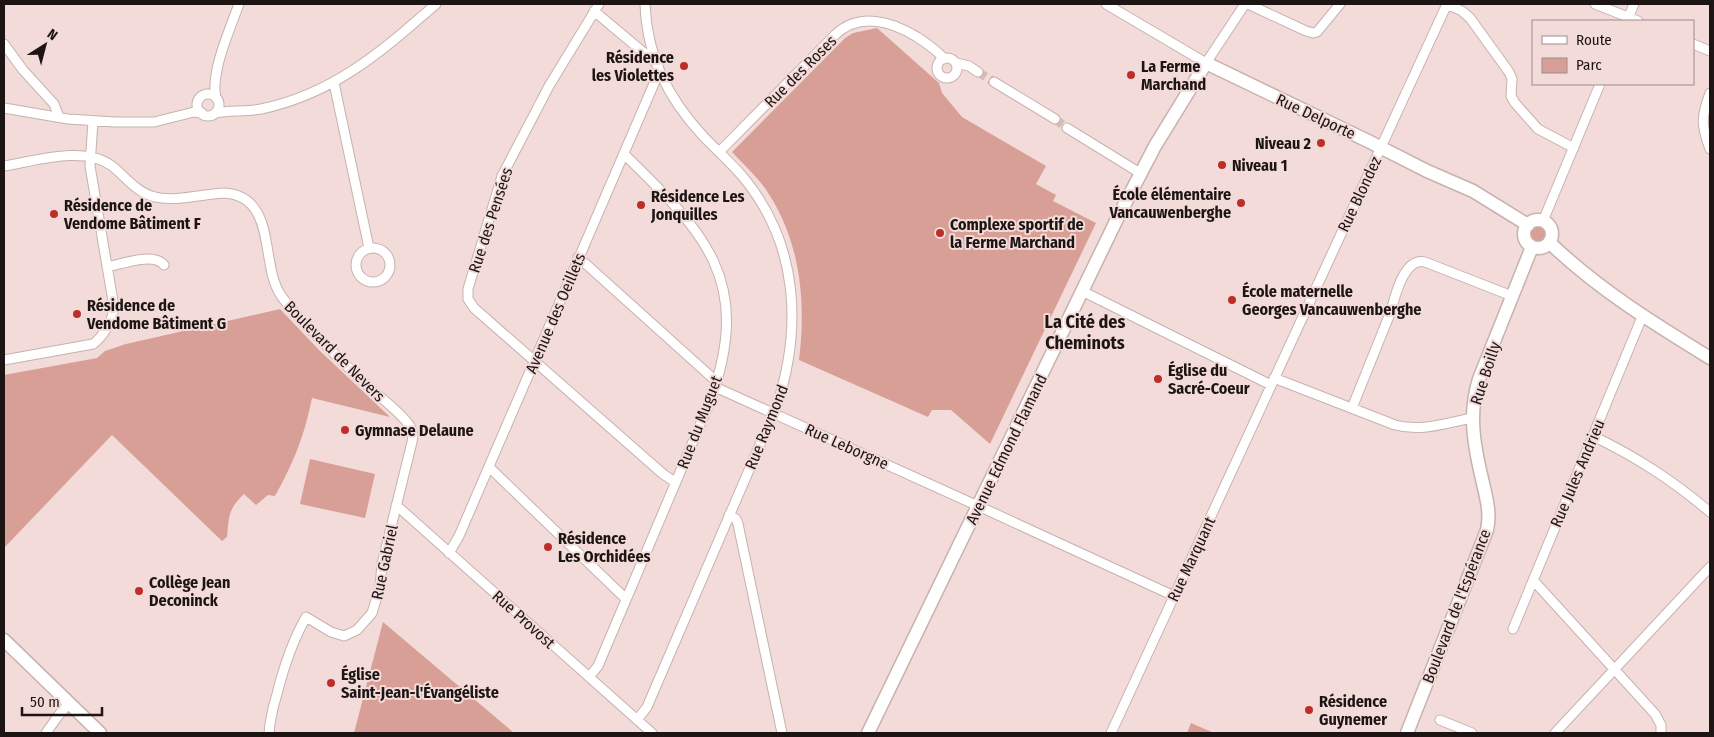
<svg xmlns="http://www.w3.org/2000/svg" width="1714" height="737" viewBox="0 0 1714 737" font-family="'Fira Sans Condensed',sans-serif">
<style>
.green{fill:#d89f97}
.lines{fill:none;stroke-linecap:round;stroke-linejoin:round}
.street-tunnel{stroke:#d2bdbb;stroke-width:9;stroke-dasharray:9 4.5;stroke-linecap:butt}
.street-casing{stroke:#c7b2ae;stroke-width:11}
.secondary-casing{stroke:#c7b2ae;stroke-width:15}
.street{stroke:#fff;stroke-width:9}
.secondary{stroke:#fff;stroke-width:12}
.poi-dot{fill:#bd2e29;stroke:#f2dbd8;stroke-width:2}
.labels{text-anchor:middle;stroke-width:4;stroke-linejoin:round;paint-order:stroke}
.poi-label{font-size:16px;font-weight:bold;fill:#1d1514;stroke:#f2dbd8;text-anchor:start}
.street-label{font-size:16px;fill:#1d1514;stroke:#f2dbd8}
.neighbourhood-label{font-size:18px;font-weight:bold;fill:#1d1514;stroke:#f2dbd8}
</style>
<rect width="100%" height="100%" fill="#f2dbd8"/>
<path class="green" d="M877 28 939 83 942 93 962 117 1046 166 1036 184 1056 195 1053 201 1096 223 990 444 951 410H932L928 417 799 360C806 304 801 245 770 196 761 180 745 166 732 152L845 38 853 33Z
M1530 234a8 8 0 1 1 16 0a8 8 0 1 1-16 0Z
M280 309 319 350 390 417 312 398C304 437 294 462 275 496L268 495 256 505 244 494C228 509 229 517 227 537L222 541 112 435 4 548V375L97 358 105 351 126 344Z
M310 459 375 474 365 518 300 504Z
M383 622 514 733H354Z
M1191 723 1214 733H1187Z"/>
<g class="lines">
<path class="street-tunnel" d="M978 72 994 82
M1055 119 1067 128"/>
<defs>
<path id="street" d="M599 4 549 86 502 176 468 289V299L474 308 663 474 675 482
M1106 4 1206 63 1245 4
M1248 4 1306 31 1313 33 1317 32 1340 4
M1446 4 1462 11 1470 18 1509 72 1512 79 1511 96 1515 103 1538 129 1574 148
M1595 4 1638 21
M594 11 655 62
M1627 21 1634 4
M4 44 23 70 54 104 59 117
M1693 44 1710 51
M937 68a10 10 0 1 1 20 0a10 10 0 1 1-20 0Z
M956 63 969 66 978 72
M994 82 1055 119
M334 83 369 248
M1710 93C1701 117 1701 125 1710 149
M197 105a11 11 0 1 1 22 0a11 11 0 1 1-22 0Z
M216 98C210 73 230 29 239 4
M4 108 68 119 115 122H154L194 112 202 113
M215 113C230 110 246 112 261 109 334 94 382 51 436 4
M1067 128 1140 173
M719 152 835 35C859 12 891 21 917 37 927 44 936 49 944 59
M4 166C35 161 85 145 112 166 126 177 137 193 155 197 174 202 204 194 224 193 277 196 260 262 280 294 289 308 301 319 312 331 332 351 351 371 372 390 385 401 400 412 410 426L413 435 412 442 382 564 380 587 372 613 357 630 344 636 331 632 306 617C292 642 284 666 277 694 273 707 270 720 269 733
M1543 221 1600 84
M356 265a17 17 0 1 1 34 0a17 17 0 1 1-34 0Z
M578 257 717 382
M107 267C122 264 154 252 164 265
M1082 291 1271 385
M4 360 93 344C103 337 113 320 114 307L90 166 93 121
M1274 378 1395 425C1421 432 1447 423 1472 418
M715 387 987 510 1174 596
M1352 408 1391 311C1395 296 1404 257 1425 262L1512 296
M1593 436C1638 458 1672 480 1710 512
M489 467 626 599
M396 505 652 733
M729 515 736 519 738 524 782 733
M449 553 459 536 659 72
M1533 580 1655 714 1661 725V733
M1513 629 1642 317
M589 677 598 666 711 399C753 280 705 233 624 154
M637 720 647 707 777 405C802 328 798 247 747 182 734 165 717 151 703 136 667 97 647 56 645 4
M1440 720 1472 733
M46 733 58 716 69 703
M1111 733 1447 4
M1555 733 1710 567"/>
<path id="secondary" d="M1524 234a14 14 0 1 1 28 0a14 14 0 1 1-28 0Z
M1550 243C1598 289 1653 323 1710 358
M4 640 100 733
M868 733 1117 219 1155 146 1206 63 1370 142 1427 171 1473 191 1528 225
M1407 733 1487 530C1491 512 1486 497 1482 479 1474 445 1468 414 1479 379L1532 247"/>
</defs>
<use href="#street" class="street-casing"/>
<use href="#secondary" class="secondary-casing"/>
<use href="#street" class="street"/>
<use href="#secondary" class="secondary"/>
</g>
<g class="poi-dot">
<circle cx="684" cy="66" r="5"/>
<circle cx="1131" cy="75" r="5"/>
<circle cx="1321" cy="143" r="5"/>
<circle cx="1222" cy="165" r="5"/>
<circle cx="1241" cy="203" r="5"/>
<circle cx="641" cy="205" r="5"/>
<circle cx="54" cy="214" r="5"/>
<circle cx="940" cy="233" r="5"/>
<circle cx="1232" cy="300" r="5"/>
<circle cx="77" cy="314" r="5"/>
<circle cx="1158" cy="379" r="5"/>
<circle cx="345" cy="430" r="5"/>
<circle cx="548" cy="547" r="5"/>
<circle cx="139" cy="591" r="5"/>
<circle cx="331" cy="683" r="5"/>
<circle cx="1309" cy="710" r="5"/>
</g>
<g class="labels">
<g class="poi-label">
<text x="674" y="63" text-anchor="end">Résidence<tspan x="674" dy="18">les Violettes</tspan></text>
<text x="1141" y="72">La Ferme<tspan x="1141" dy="18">Marchand</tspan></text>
<text x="1311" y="149" text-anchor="end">Niveau 2</text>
<text x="1232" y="171">Niveau 1</text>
<text x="1231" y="200" text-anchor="end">École élémentaire<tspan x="1231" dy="18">Vancauwenberghe</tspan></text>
<text x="651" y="202">Résidence Les<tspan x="651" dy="18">Jonquilles</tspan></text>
<text x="64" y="211">Résidence de<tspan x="64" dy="18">Vendome Bâtiment F</tspan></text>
<text x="950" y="230">Complexe sportif de<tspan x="950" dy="18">la Ferme Marchand</tspan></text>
<text x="1242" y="297">École maternelle<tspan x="1242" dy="18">Georges Vancauwenberghe</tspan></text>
<text x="87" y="311">Résidence de<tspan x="87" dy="18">Vendome Bâtiment G</tspan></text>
<text x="1168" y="376">Église du<tspan x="1168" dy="18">Sacré-Coeur</tspan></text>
<text x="355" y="436">Gymnase Delaune</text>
<text x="558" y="544">Résidence<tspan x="558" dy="18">Les Orchidées</tspan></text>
<text x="149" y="588">Collège Jean<tspan x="149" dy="18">Deconinck</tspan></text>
<text x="341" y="680">Église<tspan x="341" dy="18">Saint-Jean-l'Évangéliste</tspan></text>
<text x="1319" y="707">Résidence<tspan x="1319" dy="18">Guynemer</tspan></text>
</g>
<g class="street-label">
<text transform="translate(800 71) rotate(-45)" y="6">Rue des Roses</text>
<text transform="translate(1316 116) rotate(25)" y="6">Rue Delporte</text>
<text transform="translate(1359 194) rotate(-65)" y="6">Rue Blondez</text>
<text transform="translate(490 220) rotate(-72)" y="6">Rue des Pensées</text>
<text transform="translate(555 313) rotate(-67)" y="6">Avenue des Oeillets</text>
<text transform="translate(335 351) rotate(45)" y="6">Boulevard de Nevers</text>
<text transform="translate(1485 373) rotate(-72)" y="6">Rue Boilly</text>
<text transform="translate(699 422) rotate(-69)" y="6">Rue du Muguet</text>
<text transform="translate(766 427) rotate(-68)" y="6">Rue Raymond</text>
<text transform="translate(847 446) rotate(24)" y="6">Rue Leborgne</text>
<text transform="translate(1006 449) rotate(-64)" y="6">Avenue Edmond Flamand</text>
<text transform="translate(1577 473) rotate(-67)" y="6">Rue Jules Andrieu</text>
<text transform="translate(1191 559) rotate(-65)" y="6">Rue Marquant</text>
<text transform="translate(384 562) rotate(-78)" y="6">Rue Gabriel</text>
<text transform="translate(1456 606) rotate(-69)" y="6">Boulevard de l'Espérance</text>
<text transform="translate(524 619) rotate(42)" y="6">Rue Provost</text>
</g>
<g class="neighbourhood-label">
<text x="1085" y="328">La Cité des<tspan x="1085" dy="21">Cheminots</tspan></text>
</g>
</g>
<rect width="1714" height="737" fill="none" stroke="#1d1514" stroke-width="10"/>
<rect x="1532" y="20" width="162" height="65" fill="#f2dbd8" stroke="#9d8c8a"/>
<rect x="1542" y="36" width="25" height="8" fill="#ffffff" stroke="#9d8c8a"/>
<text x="1576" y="45" font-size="15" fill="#1d1514">Route</text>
<rect x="1542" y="58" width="25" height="15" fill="#d89f97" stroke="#9d8c8a"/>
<text x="1576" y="70" font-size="15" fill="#1d1514">Parc</text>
<g transform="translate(45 45) rotate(36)" stroke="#f2dbd8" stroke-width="4" paint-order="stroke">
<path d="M0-4L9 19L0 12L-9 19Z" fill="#1d1514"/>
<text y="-8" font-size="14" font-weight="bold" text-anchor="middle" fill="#1d1514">N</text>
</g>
<path d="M22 707v8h80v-8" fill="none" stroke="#1d1514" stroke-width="2.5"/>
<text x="30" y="707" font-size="15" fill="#1d1514" stroke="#f2dbd8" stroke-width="4" paint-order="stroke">50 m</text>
</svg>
